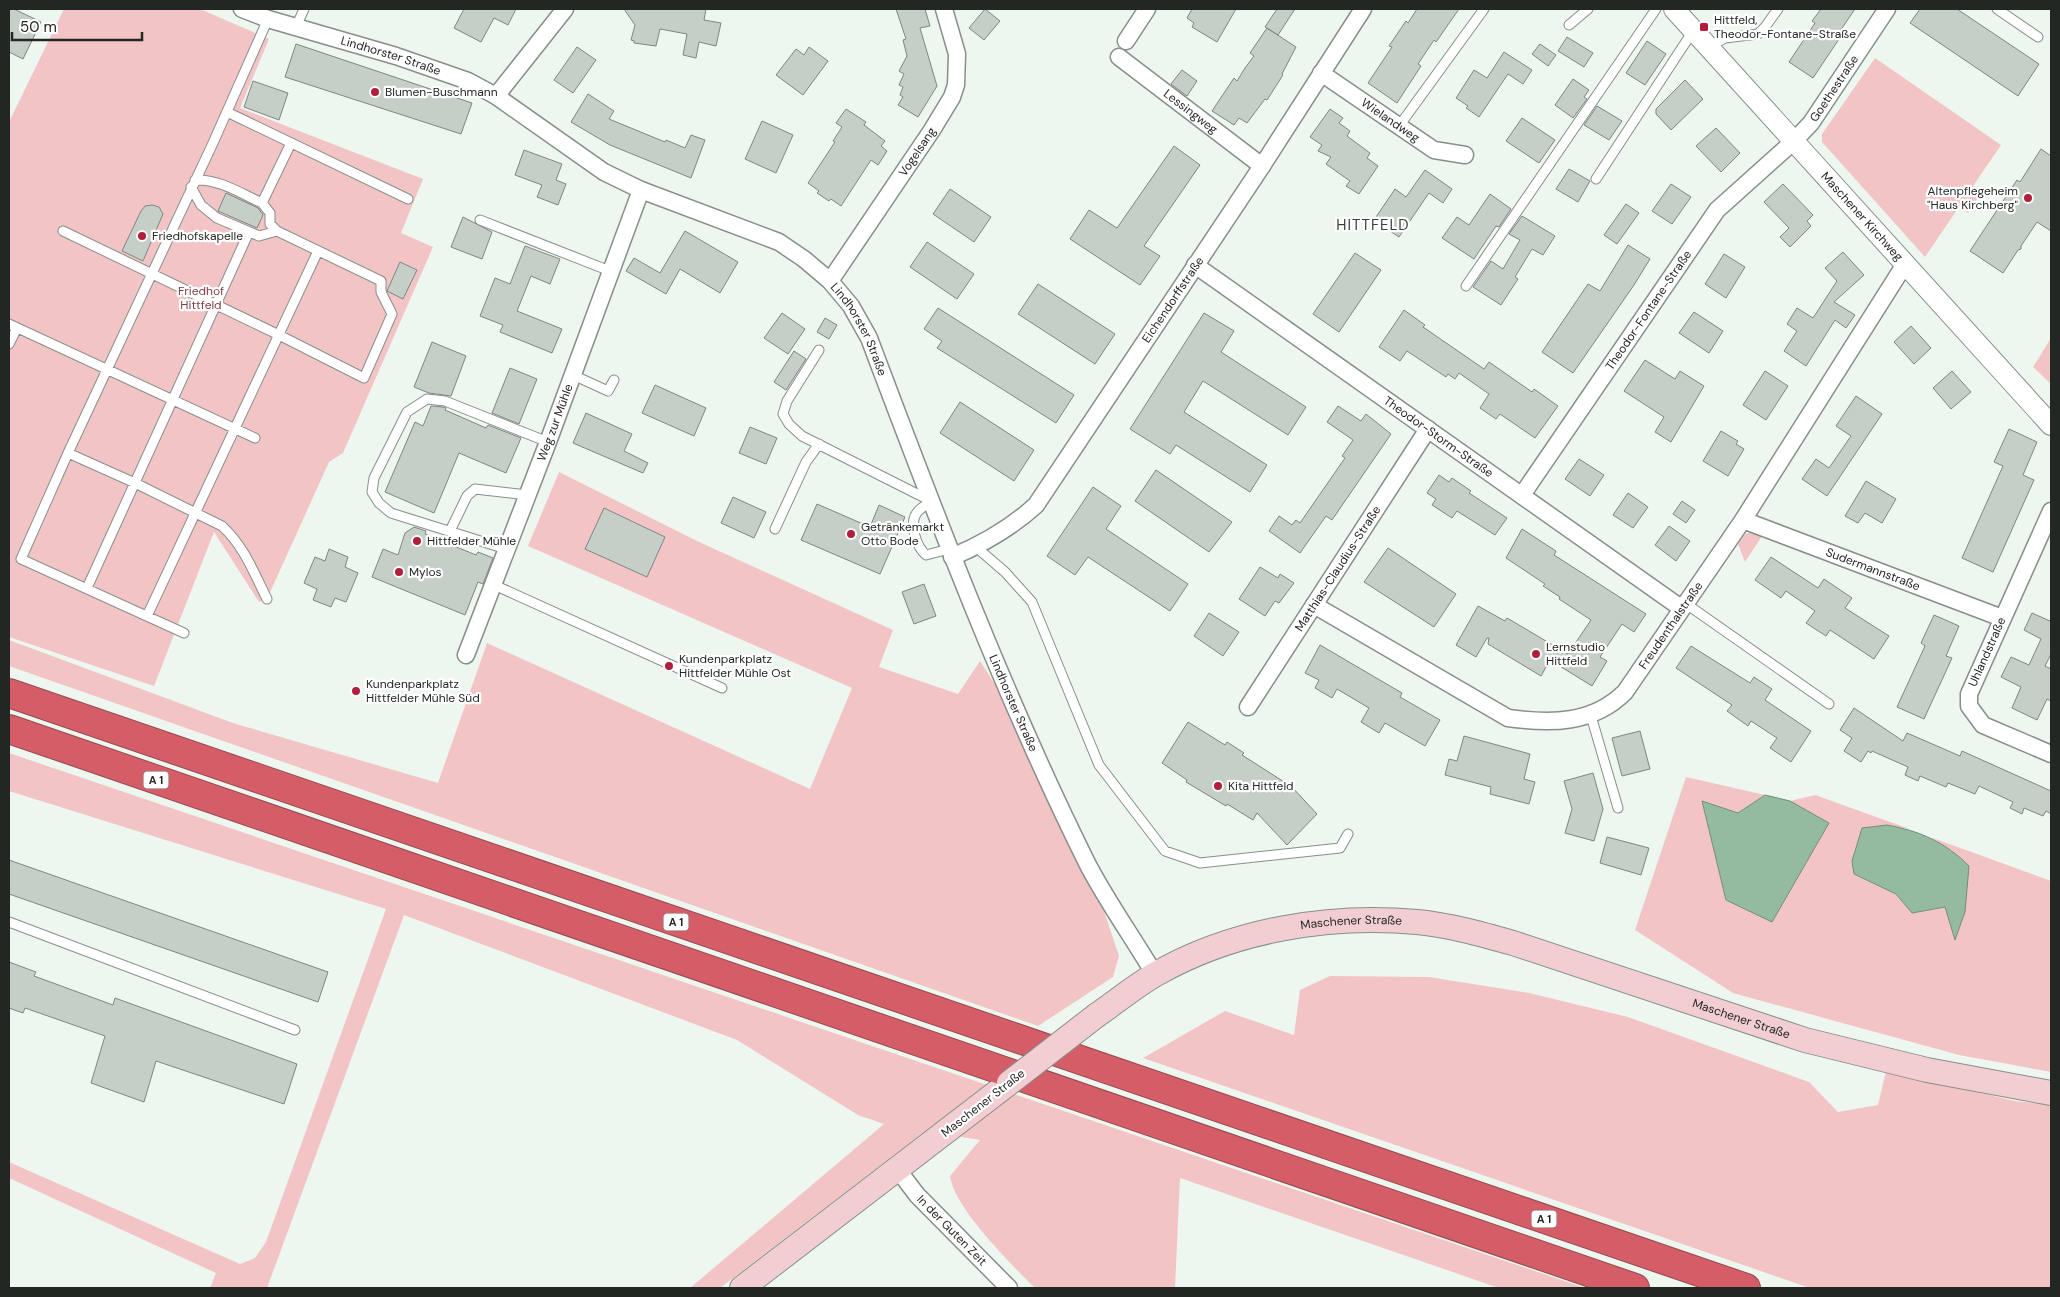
<svg xmlns="http://www.w3.org/2000/svg" width="2060" height="1297" viewBox="0 0 2060 1297" font-family="'DM Sans',sans-serif">
<style>
.green{fill:#f3c4c5}
.water{fill:#94baa0;stroke:#728e7b}
.building{fill:#c5cfc8;stroke:#7d8680}
.lines{fill:none;stroke-linecap:round;stroke-linejoin:round}
.service-casing{stroke:#868f89;stroke-width:11}
.minor-casing{stroke:#868f89;stroke-width:19}
.tertiary-casing{stroke:#868f89;stroke-width:22}
.secondary-casing{stroke:#868f89;stroke-width:26}
.motorway-casing{stroke:#964a50;stroke-width:30}
.service{stroke:#fff;stroke-width:9}
.minor{stroke:#fff;stroke-width:16}
.tertiary{stroke:#fff;stroke-width:20}
.secondary{stroke:#f2ced2;stroke-width:24}
.motorway{stroke:#d45d68;stroke-width:28}
.secondary-bridge-casing{stroke:#868f89;stroke-width:26;stroke-linecap:butt}
.secondary-bridge{stroke:#f2ced2;stroke-width:24}
.poi-dot{fill:#b21e3c;stroke:#fff;stroke-width:2}
.labels{text-anchor:middle;stroke-width:4.5;stroke-linejoin:round;paint-order:stroke}
.shield{fill:#fff;stroke:#656866;stroke-width:1}
.shield-label{font-size:11px;font-weight:bold;fill:#232724}
.poi-label{font-size:12px;fill:#232724;stroke:#fff;text-anchor:start}
.street-label{font-size:12px;fill:#232724;stroke:#fff}
.park-label{font-size:12px;fill:#7b3d42;stroke:#fff}
.quarter-label{font-size:15px;letter-spacing:1px;fill:#39413b;stroke:#fff}
</style>
<rect width="100%" height="100%" fill="#edf7f0"/>
<path class="green" d="M64 9H200L269 39 240 108 423 179 401 233 433 247 343 453 329 462 267 599 259 602 214 532 154 686 9 637V122Z
M1875 58 2001 145 1973 186 1979 196 1968 213 1959 207 1925 257 1822 142V134Z
M2051 338V384L2033 367Z
M559 472 697 541 893 630 879 667 958 694 980 661 996 686 1103 908 1119 956 1113 977 1038 1026 9 666V640L233 723 438 783 487 643 810 789 852 688 528 546Z
M1751 532 1759 533 1762 536 1745 562 1738 544 1745 534Z
M9 753 1585 1288H1499L1180 1178 1175 1288H1035C1012 1265 954 1208 950 1176L980 1140 925 1131 720 1288H690L884 1124 858 1115 737 1040 404 915 267 1288H210L216 1273 9 1178V1162L240 1264 255 1258 266 1242 386 909 9 791Z
M1686 777 1765 795 1738 813 1702 801 1726 900 1829 823 1790 801 1815 795 1910 829 1887 825 1854 874 1896 894 1912 913 1945 907 1955 939 1965 912 1954 852 1930 837 2051 881V1072L1959 1055 1733 993 1635 930Z
M1330 976 1429 977 1529 993 1628 1017 1809 1082 1838 1112 1878 1105 1886 1071 2015 1101 2051 1105V1288H1810L1143 1058 1225 1011 1294 1035 1300 990Z"/>
<path class="water" d="M1765 795 1790 801 1829 823 1772 922 1726 900 1702 801 1738 813Z
M1887 825C1920 831 1945 842 1969 866L1965 912 1955 940 1945 907 1912 913 1896 894 1854 874 1852 861 1862 828Z"/>
<path class="building" d="M9 9H14L41 22 23 59 9 52Z
M464 9H516L508 25 494 18 481 42 454 28Z
M624 9H706L704 20 721 23 716 46 699 42 696 58 683 55 687 34 660 29 656 46 634 43V41L631 40 635 25Z
M896 9H925L930 26 920 28 937 86 918 117 898 105 903 97 900 95 903 87 899 85 904 74 899 71 907 56 903 40 906 39Z
M985 9 1000 21 984 40 969 28Z
M1192 9H1236L1217 42 1192 27 1194 23 1187 18Z
M1277 9H1295L1278 35 1265 27Z
M1417 9H1459L1436 42 1434 40 1418 64 1421 66 1397 103 1368 83 1392 47 1389 46 1406 21 1408 23Z
M1821 9H1855L1836 37 1839 39 1813 78 1789 62 1815 23 1812 21Z
M1920 9H1957L2039 64 2018 96 1910 23Z
M1267 28 1296 47 1282 74 1283 75 1267 100 1265 99 1247 123 1239 118 1234 125 1212 111 1234 78 1237 81 1245 68 1254 56 1250 53Z
M1567 37 1593 53 1584 67 1558 51Z
M1647 41 1666 54 1645 85 1626 73Z
M296 44 472 103 461 134 285 77Z
M1540 44 1556 55 1548 66 1532 54Z
M577 47 596 60 573 93 554 80Z
M809 47 828 61 803 95 776 75 796 49 804 55Z
M1504 52 1532 70 1523 84 1508 74 1479 117 1466 108 1468 106 1456 98 1474 70 1487 78Z
M1182 70 1197 81 1187 96 1171 84Z
M1573 79 1589 90 1584 97 1587 99 1573 118 1555 105Z
M1685 80 1703 99 1671 130 1656 114V109Z
M253 81 288 93 279 120 244 107Z
M588 94 614 111 609 119 665 142 666 140 685 148 691 135 705 140 691 178 610 145 571 122Z
M1597 106 1622 121 1609 140 1584 125Z
M846 109 866 122 864 125 885 141 881 146 887 151 878 165 871 160 841 206 831 199 829 201 817 193 819 191 808 183 835 142 833 141 842 127 836 123Z
M1330 109 1343 118 1339 123 1350 131 1347 136 1370 153 1367 158 1378 166 1359 194 1346 186 1350 181 1326 164 1331 157 1318 151 1322 145 1310 137Z
M1522 118 1555 140 1539 163 1506 141Z
M762 121 793 135 776 173 745 159Z
M1716 128 1740 153 1721 172 1696 146Z
M1174 146 1200 165 1144 246 1160 256 1140 285 1070 239 1089 210 1117 228Z
M2041 149 2051 156V231L2037 222 2021 246V249L2018 250 2003 273 1970 251 2017 180 2020 182Z
M524 150 562 164 556 180 566 184 558 205 537 197 542 185 515 175Z
M1569 169 1590 181 1578 202 1556 189Z
M1425 170 1452 189 1443 203 1429 193 1399 237 1387 229 1389 226 1376 217 1395 189 1406 197Z
M1671 184 1691 197 1672 224 1652 211Z
M1783 184 1813 215 1807 221 1811 226 1790 247 1780 237 1789 228 1764 202Z
M950 189 991 217 974 242 933 214Z
M226 193 258 208 263 215 257 228 218 211Z
M1490 194 1511 209 1499 227 1496 226 1474 259 1442 238 1457 217 1469 225Z
M1626 204 1639 213 1617 244 1604 235Z
M152 205 159 207 163 214 143 261 122 251 141 211 145 206Z
M1522 216 1555 236 1543 255 1532 249 1515 277 1518 279 1501 305 1473 287 1491 261 1503 269 1520 240 1509 234Z
M463 217 492 232 482 259 451 247Z
M685 231 738 262 720 293 680 269 666 294 626 271 634 258 660 273Z
M927 242 974 274 957 299 910 267Z
M1628 245 1650 259 1634 285 1573 373 1542 352 1588 284 1600 291Z
M525 246 560 259 550 284 531 276 517 311 562 329 552 353 500 332 503 325 480 316 495 278 510 284Z
M1843 252 1864 275 1834 302 1855 315 1846 328 1835 320 1806 366 1784 351 1797 331 1787 324 1797 308 1813 318 1837 281 1825 268Z
M1355 253 1381 270 1339 332 1313 314Z
M1724 254 1745 267 1726 298 1705 284Z
M400 262 417 270 403 299 387 291Z
M1038 284 1115 334 1095 364 1018 314Z
M938 308 1074 395 1056 423 937 348 942 341 924 329Z
M1404 310 1425 325 1423 327 1484 369 1489 362 1532 392 1534 389 1558 406 1535 438 1500 414 1496 419 1480 408 1489 394 1459 373 1455 379 1448 374 1446 377 1407 351 1400 361 1379 347Z
M1694 312 1723 331 1709 353 1679 333Z
M782 313 805 329 788 354 764 338Z
M1204 313 1234 331 1221 352 1306 407 1288 435 1203 381 1184 412 1267 465 1250 492 1176 445 1170 454 1130 429Z
M825 318 837 325 829 339 817 332Z
M1911 326 1931 348 1914 364 1894 342Z
M432 342 466 356 451 396 429 393 414 387Z
M794 351 806 359 786 390 774 382Z
M1645 360 1675 379 1680 371 1704 386 1671 442 1655 432 1664 417 1624 391Z
M510 368 537 379 519 424 492 413Z
M1765 371 1788 386 1766 420 1743 405Z
M1952 371 1971 392 1951 409 1933 388Z
M655 385 706 408 694 436 642 413Z
M1856 396 1882 414 1827 496 1802 479 1816 459 1829 468 1851 436 1836 426Z
M960 402 1034 450 1014 481 940 433Z
M431 406 443 407 446 408 445 410 486 428 488 425 521 438 506 473 459 453 434 513 385 492 415 422 423 426Z
M1338 406 1361 421 1366 414 1391 434 1332 520 1326 516 1300 553 1269 531 1279 516 1292 525 1296 520 1300 523 1345 458 1342 456 1353 440 1327 422Z
M586 413 632 434 624 451 648 463 643 473 573 443Z
M750 427 777 438 766 464 739 453Z
M2009 429 2037 442 2023 475 2034 480 1993 572 1962 558 2003 466 1994 462Z
M1721 431 1738 441 1736 444 1744 449 1728 476 1703 461Z
M1579 459 1604 475 1590 496 1565 479Z
M1156 470 1232 522 1209 552 1135 501Z
M1439 475 1449 482 1452 478 1471 491 1469 493 1507 518 1495 535 1457 511 1452 518 1432 505 1436 499 1427 493Z
M1866 481 1896 499 1882 523 1865 513 1858 523 1845 516Z
M1093 487 1121 506 1106 529 1188 584 1170 611 1088 557 1075 575 1047 556Z
M1628 493 1648 507 1633 528 1613 515Z
M733 497 766 512 754 538 721 523Z
M1682 501 1695 510 1686 523 1673 514Z
M817 504 870 527 879 505 905 517 880 574 801 540Z
M604 508 665 537 647 577 585 549Z
M1669 526 1690 541 1676 561 1655 545Z
M414 527 426 531 425 534 476 555 478 552 493 558 483 584 478 582 465 615 372 577 383 549 398 555 405 533Z
M1522 529 1556 551 1554 555 1646 614 1634 632 1622 624 1600 657 1607 661 1592 686 1550 660 1541 676 1488 644 1489 638H1487L1476 657 1456 645 1478 606 1505 621 1507 618 1568 654 1591 620 1559 599 1560 597 1543 586 1545 584 1506 558Z
M1388 548 1456 594 1434 627 1364 582Z
M329 549 348 557 345 567 358 573 346 602 335 598 331 607 313 600 317 589 304 583 315 557 325 561Z
M1771 557 1818 588 1824 579 1852 598 1845 608 1889 636 1874 659 1830 630 1826 636 1806 623 1815 611 1786 591 1781 598 1755 580Z
M1260 567 1278 578 1280 574 1294 583 1279 603 1275 601 1265 616 1239 599Z
M924 584 936 616 914 624 902 592Z
M1209 613 1239 632 1223 656 1194 636Z
M2032 613 2050 621 2051 618V654L2045 666 2051 669V701L2047 699 2037 720 2012 708 2021 687 2001 677 2011 657 2029 665 2041 639 2024 630Z
M1934 615 1959 626 1946 656 1952 658 1924 719 1897 707 1925 646 1921 643Z
M1320 645 1402 693 1400 697 1440 720 1425 746 1385 723 1379 733 1361 722 1369 708 1337 689 1332 698 1315 688 1319 680 1305 673Z
M1691 646 1750 683 1754 677 1772 689 1765 700 1811 731 1791 762 1770 748 1777 738 1751 721 1748 726 1727 711 1732 705 1676 668Z
M1854 708 1903 741 1907 733 1960 756 1962 751 2051 791V814L2046 811 2043 816 2024 808 2022 814 2010 808 2013 802 1979 786 1975 794 1948 783 1946 787 1920 776 1918 781 1905 775 1908 767 1872 751 1871 753 1868 751 1861 762 1844 751 1852 738 1840 730Z
M1188 722 1225 745 1227 742 1244 753 1242 755 1292 787 1317 814 1287 845 1257 813 1253 820 1227 804 1226 806 1186 782 1187 780 1162 763Z
M1640 731 1650 769 1622 776 1612 738Z
M1464 736 1530 754 1524 779 1535 782 1529 804 1490 794 1491 787 1445 775 1449 759 1457 761Z
M1593 773 1603 809 1594 841 1565 833 1572 809 1564 781Z
M1607 837 1649 848 1641 875 1600 863Z
M9 860 328 972 318 1002 9 894Z
M9 962 36 972 34 976 113 1005 115 998 297 1064 284 1104 156 1061 144 1102 91 1083 105 1036 25 1008 23 1013 9 1008Z"/>
<g class="lines">
<defs>
<path id="service" d="M1997 9 2038 37
M1569 25 1588 9
M296 27 304 9
M1709 47 1725 38 1758 34 1765 27 1778 9
M227 112 408 199
M1399 126 1484 9
M1596 179 1693 31
M195 180C219 179 240 193 262 203
M480 220 610 271
M63 231 279 335 364 378 392 314 381 292V281L277 231 259 236 217 218 201 205 191 187
M277 231 270 224V213L262 203 291 143
M1466 286 1656 9
M9 324 255 438
M9 344 17 328
M819 350 787 401 783 414 789 424 802 436 931 501C926 505 919 509 916 514 909 526 917 547 926 555L949 549
M573 375 608 391 614 380
M68 453 135 483 222 526C244 546 254 573 267 599
M775 529 806 462 819 444
M450 531 467 496 475 489 527 495
M976 547 1005 572 1032 602 1099 765 1165 851 1200 863 1340 848 1348 834
M506 549 391 513 379 503 372 492 374 478 407 412 427 399 445 401 548 442
M492 584 722 688
M87 588 249 232
M1685 603 1829 704
M147 616 318 251
M184 633 21 559 68 453 213 143 268 19
M1591 716 1618 808
M9 922 295 1030"/>
<g id="minor">
<path id="s1" d="M242 9 268 19 396 56 468 81 496 96 604 172 641 190 779 242 804 259 830 281 851 306 869 338C936 516 1003 694 1088 865 1108 903 1133 938 1155 975"/>
<path d="M1126 41 1147 9"/>
<path id="s2" d="M1119 57 1262 166"/>
<path id="s3" d="M1321 73 1434 150 1465 155"/>
<path d="M496 96 565 9"/>
<path id="s4" d="M1195 265 1681 608"/>
<path id="s5" d="M830 281 932 130 952 97 956 85 957 54 944 9"/>
<path id="s6" d="M1522 495 1717 210 1794 141 1811 123 1887 9"/>
<path d="M2051 511 1969 694V706L1983 725 2051 754"/>
<path id="s7" d="M1743 520 2002 618"/>
<path id="s8" d="M952 557C983 544 1011 528 1036 505L1262 166 1363 9"/>
<path id="s9" d="M1314 605 1508 718C1551 724 1593 724 1625 692L1743 520 1905 264"/>
<path id="s10" d="M466 655 548 442 641 190"/>
<path id="s11" d="M1248 707 1428 429"/>
<path id="s12" d="M898 1170 917 1195 1009 1288"/>
</g>
<g id="tertiary">
<path id="s13" d="M1674 9 2051 425"/>
</g>
<g id="secondary">
<path id="s14" d="M1097 1015C1116 1002 1135 986 1156 974 1233 930 1329 914 1417 922 1449 925 1481 934 1513 943L1805 1040 1927 1070 2051 1093"/>
<path d="M742 1288 1009 1083"/>
</g>
<path id="motorway" d="M9 693 1746 1288
M9 729 1635 1288"/>
</defs>
<use href="#service" class="service-casing"/>
<use href="#minor" class="minor-casing"/>
<use href="#tertiary" class="tertiary-casing"/>
<use href="#secondary" class="secondary-casing"/>
<use href="#motorway" class="motorway-casing"/>
<use href="#service" class="service"/>
<use href="#minor" class="minor"/>
<use href="#tertiary" class="tertiary"/>
<use href="#secondary" class="secondary"/>
<use href="#motorway" class="motorway"/>
<defs>
<path id="secondary-bridge" d="M1009 1083 1097 1015"/>
</defs>
<use href="#secondary-bridge" class="secondary-bridge-casing"/>
<use href="#secondary-bridge" class="secondary-bridge"/>
</g>
<g class="poi-dot">
<rect x="1699" y="22" width="10" height="10" rx="2.5"/>
<circle cx="375" cy="92" r="5"/>
<circle cx="2028" cy="198" r="5"/>
<circle cx="142" cy="236" r="5"/>
<circle cx="851" cy="534" r="5"/>
<circle cx="417" cy="541" r="5"/>
<circle cx="399" cy="572" r="5"/>
<circle cx="1536" cy="654" r="5"/>
<circle cx="669" cy="666" r="5"/>
<circle cx="356" cy="691" r="5"/>
<circle cx="1218" cy="786" r="5"/>
</g>
<g class="labels">
<g class="shield">
<rect x="143.5" y="771.5" width="25" height="17" rx="4"/>
<rect x="663.5" y="913.5" width="25" height="17" rx="4"/>
<rect x="1531.5" y="1210.5" width="25" height="17" rx="4"/>
</g>
<g class="shield-label">
<text x="156" y="784">A 1</text>
<text x="676" y="926">A 1</text>
<text x="1544" y="1223">A 1</text>
</g>
<g class="poi-label">
<text x="1714" y="24">Hittfeld,<tspan x="1714" dy="14">Theodor-Fontane-Straße</tspan></text>
<text x="385" y="96">Blumen-Buschmann</text>
<text x="2018" y="195" text-anchor="end">Altenpflegeheim<tspan x="2018" dy="14">"Haus Kirchberg"</tspan></text>
<text x="152" y="240">Friedhofskapelle</text>
<text x="861" y="531">Getränkemarkt<tspan x="861" dy="14">Otto Bode</tspan></text>
<text x="427" y="545">Hittfelder Mühle</text>
<text x="409" y="576">Mylos</text>
<text x="1546" y="651">Lernstudio<tspan x="1546" dy="14">Hittfeld</tspan></text>
<text x="679" y="663">Kundenparkplatz<tspan x="679" dy="14">Hittfelder Mühle Ost</tspan></text>
<text x="366" y="688">Kundenparkplatz<tspan x="366" dy="14">Hittfelder Mühle Süd</tspan></text>
<text x="1228" y="790">Kita Hittfeld</text>
</g>
<g class="street-label">
<text dy="4" stroke="none"><textPath href="#s1" startOffset="156">Lindhorster Straße</textPath></text>
<text dy="4" stroke="none"><textPath href="#s6" startOffset="515">Goethestraße</textPath></text>
<text dy="4" stroke="none"><textPath href="#s2" startOffset="90">Lessingweg</textPath></text>
<text dy="4" stroke="none"><textPath href="#s3" startOffset="84">Wielandweg</textPath></text>
<text dy="4" stroke="none"><textPath href="#s5" startOffset="156">Vogelsang</textPath></text>
<text dy="4" stroke="none"><textPath href="#s13" startOffset="280">Maschener Kirchweg</textPath></text>
<text dy="4" stroke="none"><textPath href="#s8" startOffset="346">Eichendorffstraße</textPath></text>
<text dy="4" stroke="none"><textPath href="#s6" startOffset="224">Theodor-Fontane-Straße</textPath></text>
<text dy="4" stroke="none"><textPath href="#s1" startOffset="711">Lindhorster Straße</textPath></text>
<text dy="4" stroke="none"><textPath href="#s10" startOffset="249">Weg zur Mühle</textPath></text>
<text dy="4" stroke="none"><textPath href="#s4" startOffset="298">Theodor-Storm-Straße</textPath></text>
<text dy="4" stroke="none"><textPath href="#s11" startOffset="165">Matthias-Claudius-Straße</textPath></text>
<text dy="4" stroke="none"><textPath href="#s7" startOffset="139">Sudermannstraße</textPath></text>
<text dy="4" stroke="none"><textPath href="#s9" startOffset="430">Freudenthalstraße</textPath></text>
<text transform="translate(1987 652) rotate(-66)" y="4">Uhlandstraße</text>
<text dy="4" stroke="none"><textPath href="#s1" startOffset="1116">Lindhorster Straße</textPath></text>
<text dy="4" stroke="none"><textPath href="#s14" startOffset="276">Maschener Straße</textPath></text>
<text dy="4" stroke="none"><textPath href="#s14" startOffset="681">Maschener Straße</textPath></text>
<text transform="translate(983 1103) rotate(-38)" y="4">Maschener Straße</text>
<text dy="4" stroke="none"><textPath href="#s12" startOffset="81">In der Guten Zeit</textPath></text>
</g>
<g class="park-label">
<text x="201" y="295">Friedhof<tspan x="201" dy="14">Hittfeld</tspan></text>
</g>
<g class="quarter-label">
<text x="1373" y="230">HITTFELD</text>
</g>
</g>
<rect width="2060" height="1297" fill="none" stroke="#232724" stroke-width="20"/>
<path d="M12 32v8h130v-8" fill="none" stroke="#232724" stroke-width="2.5"/>
<text x="20" y="32" font-size="15" fill="#232724" stroke="#ffffff" stroke-width="4" paint-order="stroke">50 m</text>
</svg>
